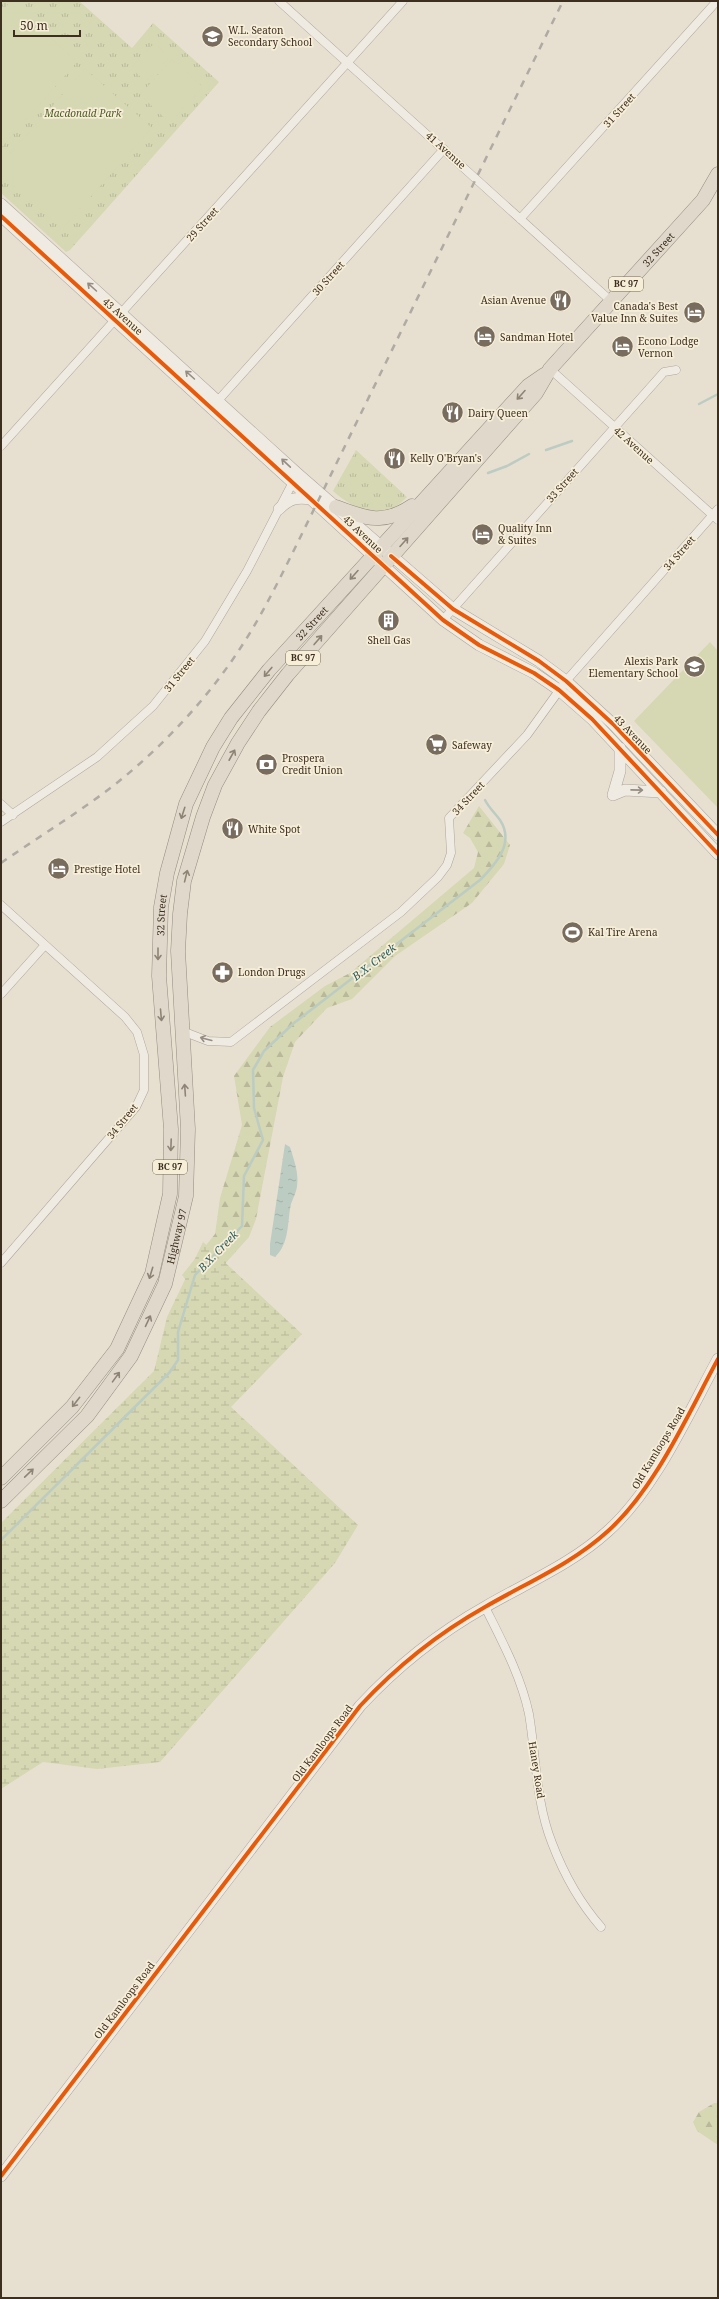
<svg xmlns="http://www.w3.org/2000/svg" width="719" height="2299" viewBox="0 0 719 2299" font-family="'Noto Serif',serif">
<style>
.grass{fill:url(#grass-tufts)}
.forest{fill:url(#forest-firs)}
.wetland{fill:url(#wetland-marsh)}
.pitch{fill:#d6d7b3}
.water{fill:url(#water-ripples)}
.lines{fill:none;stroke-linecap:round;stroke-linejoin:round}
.stream{stroke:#bcccc2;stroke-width:2.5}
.minor-casing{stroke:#ada599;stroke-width:9}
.tertiary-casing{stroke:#ada599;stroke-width:12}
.trunk-casing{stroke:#928b80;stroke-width:15}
.minor{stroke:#efebe3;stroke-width:8}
.tertiary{stroke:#efebe3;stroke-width:11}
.trunk{stroke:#e0d9cb;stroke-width:14}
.rail{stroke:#afaaa2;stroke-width:2.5;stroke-dasharray:7 7;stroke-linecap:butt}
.cycleway-casing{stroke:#f7eed8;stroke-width:6}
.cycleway{stroke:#e8590c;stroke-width:4}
.oneway{stroke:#968c82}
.oneway2{stroke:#8e8476}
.labels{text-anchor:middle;stroke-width:3.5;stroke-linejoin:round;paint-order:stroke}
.shield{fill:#f7eed8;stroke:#756857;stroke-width:1}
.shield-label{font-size:9px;font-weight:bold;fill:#3d2e20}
.poi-label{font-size:10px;fill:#3d2e20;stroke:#f7eed8;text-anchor:start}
.street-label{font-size:10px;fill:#3d2e20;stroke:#f7eed8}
.park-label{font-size:10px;font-style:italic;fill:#4d5a26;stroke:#f7eed8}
.water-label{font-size:11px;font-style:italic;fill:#2f5d5a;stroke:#f7eed8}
</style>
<defs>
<pattern id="grass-tufts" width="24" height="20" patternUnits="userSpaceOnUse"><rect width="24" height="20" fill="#d6d7b3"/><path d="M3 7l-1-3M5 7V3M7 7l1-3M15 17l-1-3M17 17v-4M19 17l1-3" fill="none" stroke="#b9b99a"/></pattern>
<pattern id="forest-firs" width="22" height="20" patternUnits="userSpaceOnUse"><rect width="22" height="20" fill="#d6d7b3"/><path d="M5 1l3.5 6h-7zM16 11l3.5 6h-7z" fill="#b9b99a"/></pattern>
<pattern id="wetland-marsh" width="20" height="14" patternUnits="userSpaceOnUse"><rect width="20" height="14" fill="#d6d7b3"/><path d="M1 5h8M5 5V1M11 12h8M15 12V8" fill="none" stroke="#b9b99a"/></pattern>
<pattern id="water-ripples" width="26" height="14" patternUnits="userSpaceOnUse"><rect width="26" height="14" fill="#bcccc2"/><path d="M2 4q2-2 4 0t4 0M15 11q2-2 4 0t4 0" fill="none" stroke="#a2b0a6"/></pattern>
</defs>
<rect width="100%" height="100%" fill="#e7e0d1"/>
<path class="grass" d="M1 1H79L132 48 153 23 219 82 70 250 66 252 1 193Z
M356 450 407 497C383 523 356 511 333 491Z"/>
<path class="forest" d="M479 806 510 845 504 864 472 903 395 956 352 999 327 1008 295 1042 283 1077 256 1219 249 1237 197 1295 182 1275 215 1234 220 1198 242 1125 234 1076 270 1027 325 986 350 973 474 868 478 852 470 838 463 833Z
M714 2103H718V2145L697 2131 693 2122 699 2112Z"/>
<path class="wetland" d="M203 1242 302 1334 231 1407 358 1525 335 1563 160 1762 97 1769 43 1762 1 1789V1523L154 1371 167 1317Z"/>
<path class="pitch" d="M10 2 77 62 1 148V12Z
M154 43 169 57 146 82 131 68Z
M172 59 203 87 170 123 140 95Z
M85 69 152 128 62 229 1 175V164Z
M710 642 718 651V808L634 721Z"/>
<path class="water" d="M285 1144 290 1147C294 1160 299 1173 297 1187 296 1193 293 1198 291 1204 287 1222 290 1243 275 1257L270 1255V1244Z"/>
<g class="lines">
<path class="stream" d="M699 404 718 394
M546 450 572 441
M488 473 507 466 529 454
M1 1540 169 1373 178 1360V1332L195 1275 242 1226 244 1176 263 1140 254 1108 253 1070 264 1051 294 1023 480 880C496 864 515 843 500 820 495 813 489 808 485 800"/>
<defs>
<path id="minor" d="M279 1 611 301
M520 219 717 1
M550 369 718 520
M214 405 444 149
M1 446 403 1
M443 620 664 372 676 370
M1 804 13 815
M1 822 97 757 153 706 205 641 247 571 295 478
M1 905 125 1017 137 1032 144 1055V1090L136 1107 1 1263
M1 994 45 945
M182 1031 208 1041 231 1042 401 912 438 877 447 865 451 853 449 818 527 735 566 681 718 509
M485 1607C502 1641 521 1676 529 1714 536 1756 536 1803 552 1843 563 1872 580 1903 601 1927"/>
<path id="tertiary" d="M1 204 298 474 453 609 539 661 566 681 613 724 718 835
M1 216 443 620 479 645 534 673 559 690 592 719 718 854
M279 509C290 498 296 497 312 499
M613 795 625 790 661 792
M613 795 620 771V748
M1 2176 360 1706C397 1666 437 1634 485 1607 526 1583 572 1564 608 1531 655 1489 688 1414 718 1359"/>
<g id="trunk">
<path d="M336 507C367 519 384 525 412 506"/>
<path id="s1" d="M1 1478 72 1407 117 1349 152 1274 170 1194 171 1129 159 976 161 907 167 873 186 804 213 747 231 718 269 670 528 386 544 375"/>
<path id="s2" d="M1 1501 87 1416 131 1356 165 1284 186 1196 188 1129 178 951 180 914 184 881 203 817 215 785 238 743 259 711 288 674 536 393 550 369 703 200 718 174"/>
</g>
</defs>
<use href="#minor" class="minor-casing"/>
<use href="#tertiary" class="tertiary-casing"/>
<use href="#trunk" class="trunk-casing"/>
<use href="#minor" class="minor"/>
<use href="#tertiary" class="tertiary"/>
<use href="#trunk" class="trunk"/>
<path class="rail" d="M1 863C41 835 85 809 123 778 169 740 211 694 243 644 263 613 279 580 295 548L563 1"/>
<defs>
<path id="cycleway" d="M1 216 443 620 479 645 534 673 559 690 592 719 718 854
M391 556 453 609 539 661 566 681 613 724 718 835
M1 2176 360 1706C397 1666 437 1634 485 1607 526 1583 572 1564 608 1531 655 1489 688 1414 718 1359"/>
</defs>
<use href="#cycleway" class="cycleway-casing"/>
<use href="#cycleway" class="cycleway"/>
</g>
<defs><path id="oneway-shaft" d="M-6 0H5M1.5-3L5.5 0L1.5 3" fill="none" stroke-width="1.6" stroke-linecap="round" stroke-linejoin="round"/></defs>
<g class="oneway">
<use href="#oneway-shaft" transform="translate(92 287) rotate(-138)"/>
<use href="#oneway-shaft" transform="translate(190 375) rotate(-138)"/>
<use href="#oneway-shaft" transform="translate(286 463) rotate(-137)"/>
<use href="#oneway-shaft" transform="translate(637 790) rotate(1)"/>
<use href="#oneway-shaft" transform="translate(206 1039) rotate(-165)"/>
</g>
<g class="oneway2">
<use href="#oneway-shaft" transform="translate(521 395) rotate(132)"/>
<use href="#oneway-shaft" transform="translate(404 542) rotate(-48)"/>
<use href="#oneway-shaft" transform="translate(354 575) rotate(132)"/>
<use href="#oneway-shaft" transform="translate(318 640) rotate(-49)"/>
<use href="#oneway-shaft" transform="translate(268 672) rotate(130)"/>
<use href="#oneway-shaft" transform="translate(232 755) rotate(-61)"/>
<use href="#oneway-shaft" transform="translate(183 813) rotate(108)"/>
<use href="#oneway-shaft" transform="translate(186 876) rotate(-76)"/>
<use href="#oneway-shaft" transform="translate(158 954) rotate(90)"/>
<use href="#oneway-shaft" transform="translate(161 1015) rotate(85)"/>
<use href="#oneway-shaft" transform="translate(185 1090) rotate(-94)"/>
<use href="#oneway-shaft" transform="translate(171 1145) rotate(92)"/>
<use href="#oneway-shaft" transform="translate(151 1273) rotate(107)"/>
<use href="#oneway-shaft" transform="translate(148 1321) rotate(-65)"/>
<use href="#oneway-shaft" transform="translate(116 1377) rotate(-54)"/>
<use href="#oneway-shaft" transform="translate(76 1402) rotate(128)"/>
<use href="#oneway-shaft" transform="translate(29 1473) rotate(-44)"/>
</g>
<defs>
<symbol id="school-disc" viewBox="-11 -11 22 22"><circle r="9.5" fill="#786c5e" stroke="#f7eed8"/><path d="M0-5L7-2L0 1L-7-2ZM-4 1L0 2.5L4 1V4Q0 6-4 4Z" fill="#fff"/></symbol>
<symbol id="restaurant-disc" viewBox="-11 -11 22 22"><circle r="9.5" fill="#786c5e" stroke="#f7eed8"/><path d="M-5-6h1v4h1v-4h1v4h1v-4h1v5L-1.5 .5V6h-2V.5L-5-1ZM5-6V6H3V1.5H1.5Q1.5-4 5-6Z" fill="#fff"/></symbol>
<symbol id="hotel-disc" viewBox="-11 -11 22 22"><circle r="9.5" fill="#786c5e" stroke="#f7eed8"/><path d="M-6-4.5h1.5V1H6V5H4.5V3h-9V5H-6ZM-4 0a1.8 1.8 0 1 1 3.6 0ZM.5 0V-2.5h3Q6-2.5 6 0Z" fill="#fff"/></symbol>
<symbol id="building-disc" viewBox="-11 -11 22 22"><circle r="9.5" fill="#786c5e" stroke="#f7eed8"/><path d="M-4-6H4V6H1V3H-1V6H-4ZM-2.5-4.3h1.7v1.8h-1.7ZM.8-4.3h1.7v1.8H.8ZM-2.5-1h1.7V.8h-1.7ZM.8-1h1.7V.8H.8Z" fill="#fff"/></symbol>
<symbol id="supermarket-disc" viewBox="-11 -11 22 22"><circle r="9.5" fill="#786c5e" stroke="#f7eed8"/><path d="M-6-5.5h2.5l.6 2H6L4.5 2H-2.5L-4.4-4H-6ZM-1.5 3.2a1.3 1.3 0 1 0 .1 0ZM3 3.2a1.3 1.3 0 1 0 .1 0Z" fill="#fff"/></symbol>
<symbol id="bank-disc" viewBox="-11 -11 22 22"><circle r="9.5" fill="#786c5e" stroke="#f7eed8"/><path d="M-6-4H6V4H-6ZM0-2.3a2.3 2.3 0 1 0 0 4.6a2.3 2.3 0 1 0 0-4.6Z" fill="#fff"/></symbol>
<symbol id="stadium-disc" viewBox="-11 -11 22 22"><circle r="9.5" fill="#786c5e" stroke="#f7eed8"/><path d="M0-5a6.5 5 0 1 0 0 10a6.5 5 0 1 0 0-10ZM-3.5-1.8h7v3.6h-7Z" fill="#fff"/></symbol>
<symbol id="pharmacy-disc" viewBox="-11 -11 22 22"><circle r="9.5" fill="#786c5e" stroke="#f7eed8"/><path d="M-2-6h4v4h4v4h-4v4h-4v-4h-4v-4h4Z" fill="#fff"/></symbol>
</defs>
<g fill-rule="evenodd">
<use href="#school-disc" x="200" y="24" width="25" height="25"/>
<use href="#restaurant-disc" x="548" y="288" width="25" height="25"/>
<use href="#hotel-disc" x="682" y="300" width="25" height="25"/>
<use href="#hotel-disc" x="472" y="324" width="25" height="25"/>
<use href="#hotel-disc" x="610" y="334" width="25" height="25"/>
<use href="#restaurant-disc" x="440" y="400" width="25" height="25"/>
<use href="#restaurant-disc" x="382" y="446" width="25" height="25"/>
<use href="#hotel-disc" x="470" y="522" width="25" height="25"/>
<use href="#building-disc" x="376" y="608" width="25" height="25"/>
<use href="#school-disc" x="682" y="654" width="25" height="25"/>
<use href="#supermarket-disc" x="424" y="732" width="25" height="25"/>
<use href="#bank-disc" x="254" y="752" width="25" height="25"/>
<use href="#restaurant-disc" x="220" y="816" width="25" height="25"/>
<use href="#hotel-disc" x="46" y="856" width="25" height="25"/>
<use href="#stadium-disc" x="560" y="920" width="25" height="25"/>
<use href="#pharmacy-disc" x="210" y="960" width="25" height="25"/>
</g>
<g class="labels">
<g class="shield">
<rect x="609" y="277" width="34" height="14" rx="3"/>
<rect x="286" y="651" width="34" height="14" rx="3"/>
<rect x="153" y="1160" width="34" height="14" rx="3"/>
</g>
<g class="shield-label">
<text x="626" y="287">BC 97</text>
<text x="303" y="661">BC 97</text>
<text x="170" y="1170">BC 97</text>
</g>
<g class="poi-label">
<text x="228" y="34">W.L. Seaton<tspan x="228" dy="12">Secondary School</tspan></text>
<text x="546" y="304" text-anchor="end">Asian Avenue</text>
<text x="678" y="310" text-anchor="end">Canada's Best<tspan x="678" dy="12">Value Inn &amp; Suites</tspan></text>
<text x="500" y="341">Sandman Hotel</text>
<text x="638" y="345">Econo Lodge<tspan x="638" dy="12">Vernon</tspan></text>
<text x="468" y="417">Dairy Queen</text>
<text x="410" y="462">Kelly O'Bryan's</text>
<text x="498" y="532">Quality Inn<tspan x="498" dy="12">&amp; Suites</tspan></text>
<text x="389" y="644" text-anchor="middle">Shell Gas</text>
<text x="678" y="665" text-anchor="end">Alexis Park<tspan x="678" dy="12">Elementary School</tspan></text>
<text x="452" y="749">Safeway</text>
<text x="282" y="762">Prospera<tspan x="282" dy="12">Credit Union</tspan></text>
<text x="248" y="833">White Spot</text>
<text x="74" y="873">Prestige Hotel</text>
<text x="588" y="936">Kal Tire Arena</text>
<text x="238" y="976">London Drugs</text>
</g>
<g class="street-label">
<text transform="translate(619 110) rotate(-48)" y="4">31 Street</text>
<text transform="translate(446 150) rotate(42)" y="4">41 Avenue</text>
<text transform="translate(202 224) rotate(-48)" y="4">29 Street</text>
<text dy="4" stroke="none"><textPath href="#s2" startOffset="1479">32 Street</textPath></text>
<text transform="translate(328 278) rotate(-48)" y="4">30 Street</text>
<text transform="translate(123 316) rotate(42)" y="4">43 Avenue</text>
<text transform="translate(634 445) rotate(42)" y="4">42 Avenue</text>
<text transform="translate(562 485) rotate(-48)" y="4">33 Street</text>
<text transform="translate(363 534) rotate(43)" y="4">43 Avenue</text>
<text transform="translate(679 553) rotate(-49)" y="4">34 Street</text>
<text dy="4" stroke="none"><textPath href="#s1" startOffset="954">32 Street</textPath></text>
<text transform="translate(179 674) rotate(-51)" y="4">31 Street</text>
<text transform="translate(633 734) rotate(46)" y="4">43 Avenue</text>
<text transform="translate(468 798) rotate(-47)" y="4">34 Street</text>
<text dy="4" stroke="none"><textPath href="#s1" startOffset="618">32 Street</textPath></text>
<text transform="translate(122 1121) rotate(-51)" y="4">34 Street</text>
<text dy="4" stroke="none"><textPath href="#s2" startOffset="324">Highway 97</textPath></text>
<text transform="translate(658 1448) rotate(-59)" y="4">Old Kamloops Road</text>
<text transform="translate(322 1743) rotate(-53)" y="4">Old Kamloops Road</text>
<text transform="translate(537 1770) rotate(81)" y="4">Haney Road</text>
<text transform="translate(124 2000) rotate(-53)" y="4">Old Kamloops Road</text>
</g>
<g class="park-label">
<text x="83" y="117">Macdonald Park</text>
</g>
<g class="water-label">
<text transform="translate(374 962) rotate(-38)" y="4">B.X. Creek</text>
<text transform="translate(218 1251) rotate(-46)" y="4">B.X. Creek</text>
</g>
</g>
<rect width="719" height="2299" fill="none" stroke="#3d2e20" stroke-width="4"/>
<path d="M14 30v6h66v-6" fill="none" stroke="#3d2e20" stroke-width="2"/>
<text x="20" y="30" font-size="12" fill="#3d2e20" stroke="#f7eed8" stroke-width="3" paint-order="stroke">50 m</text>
</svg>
